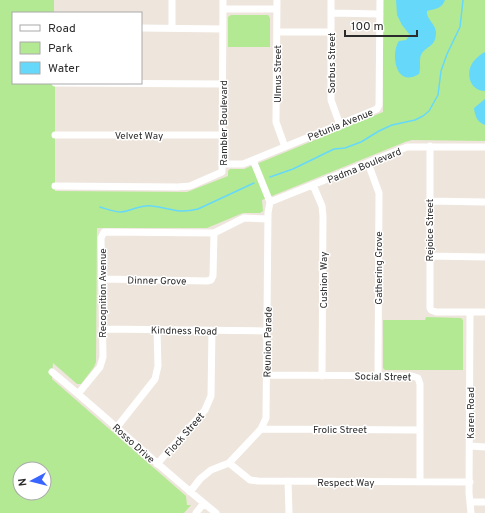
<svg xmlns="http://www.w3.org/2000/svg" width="485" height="513" viewBox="0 0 485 513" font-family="Overpass,sans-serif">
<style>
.green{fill:#b4e994;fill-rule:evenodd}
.water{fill:#66d8f9}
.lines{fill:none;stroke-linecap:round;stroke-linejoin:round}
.stream{stroke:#66d8f9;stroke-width:1.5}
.minor{stroke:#fff;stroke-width:7}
.labels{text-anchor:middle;stroke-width:3;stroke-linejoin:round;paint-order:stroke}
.street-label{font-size:10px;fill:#2b2b2b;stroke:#fff}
</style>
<rect width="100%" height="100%" fill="#eee5dc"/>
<path class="green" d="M0 0H54V13H13V83H55V191L187 192 228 176V171L230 169H244L383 112V0H485V141L412 140 405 142 262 200 263 211 260 213H243L207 228H97L96 362 94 367 81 384H77L53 363 52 379 186 496 187 505H191L184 513H0ZM20 469H44V493H20Z
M231 15H268L270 18V47H228V17Z
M426 317 461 318 463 320V370H385L383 368V320H425Z"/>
<path class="water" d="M396 0H445C442 9 434 9 427 11 426 19 435 23 436 32 436 48 426 45 421 55 419 59 421 68 419 74 394 89 391 51 399 41L406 40 410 35 402 25 397 15Z
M485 52V91C470 91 465 73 473 62 476 58 481 54 485 52Z
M485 99V125C477 122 475 116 474 108Z"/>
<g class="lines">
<path class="stream" d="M270 177 293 169 334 149 345 148 361 142 379 131 392 125 415 120 423 116 429 111 438 95 441 71 447 54 460 27 463 0
M100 207C107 209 114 212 121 212 132 211 141 204 152 206 171 208 176 214 198 209L254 183"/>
<path class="minor" d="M277 0 276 122 285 147
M331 0V100L340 125
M223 9H277
M331 13 380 14
M141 28 223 29
M172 28V0
M277 32H331
M55 83 223 84
M55 135H223
M430 146V308L431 310 436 312H485
M368 163 379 193 378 376
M222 164H243L377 109 379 105 380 0
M313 185 322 206 323 216 322 376
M55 186 178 187 190 186 222 172 223 0
M429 201 485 202
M270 202 407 147H485
M429 256 485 257
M102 279 207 281 211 280 213 276 214 233
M470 312 469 493 471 513
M102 329 267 331
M52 372C108 418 160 468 216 513
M267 375 412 376 418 378 420 384V482
M78 394 100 367 103 357 101 238 104 232 214 233 244 218 268 219
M117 427 155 379 158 366 157 330
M261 429 420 430
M470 446 485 447
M229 463 250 480 258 481 470 482
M157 464 205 410 211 396 212 331
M288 481 289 513
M190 492 200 479 211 470 229 463 261 429 266 418 268 213 270 202 253 160
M471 502H485
M196 513 204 503"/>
</g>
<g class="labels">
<g class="street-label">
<text transform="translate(331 63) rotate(-90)" y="4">Sorbus Street</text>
<text transform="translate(277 74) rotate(-90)" y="4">Ulmus Street</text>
<text transform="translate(223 123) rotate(-90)" y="4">Rambler Boulevard</text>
<text transform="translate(340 124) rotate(-22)" y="4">Petunia Avenue</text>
<text x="139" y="139">Velvet Way</text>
<text transform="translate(364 165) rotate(-22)" y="4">Padma Boulevard</text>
<text transform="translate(429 230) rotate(-90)" y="4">Rejoice Street</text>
<text transform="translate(378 268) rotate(-90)" y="4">Gathering Grove</text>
<text transform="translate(157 280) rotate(1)" y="4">Dinner Grove</text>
<text transform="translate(323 280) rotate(-90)" y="4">Cushion Way</text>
<text transform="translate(102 293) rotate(-90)" y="4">Recognition Avenue</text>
<text transform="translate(184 330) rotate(1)" y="4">Kindness Road</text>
<text transform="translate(267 342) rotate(-89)" y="4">Reunion Parade</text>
<text transform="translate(383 376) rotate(1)" y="4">Social Street</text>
<text transform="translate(470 413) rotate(-90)" y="4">Karen Road</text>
<text x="340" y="433">Frolic Street</text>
<text transform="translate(184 434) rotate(-49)" y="4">Flock Street</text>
<text transform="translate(134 443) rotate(42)" y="4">Rosso Drive</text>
<text x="346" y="486">Respect Way</text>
</g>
</g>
<rect x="12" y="12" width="130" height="72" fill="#ffffff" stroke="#aaaaaa"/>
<rect x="20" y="25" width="20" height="6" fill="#ffffff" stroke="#aaaaaa"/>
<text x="48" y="32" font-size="12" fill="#2b2b2b">Road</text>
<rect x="20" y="42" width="20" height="12" fill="#b4e994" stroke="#aaaaaa"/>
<text x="48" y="52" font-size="12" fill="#2b2b2b">Park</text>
<rect x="20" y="62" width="20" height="12" fill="#66d8f9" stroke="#aaaaaa"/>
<text x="48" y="72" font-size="12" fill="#2b2b2b">Water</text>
<g transform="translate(32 481) rotate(263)"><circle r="19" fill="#ffffff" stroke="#aaaaaa"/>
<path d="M0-3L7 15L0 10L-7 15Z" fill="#3865ff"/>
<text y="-6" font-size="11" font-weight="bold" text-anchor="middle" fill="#2b2b2b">N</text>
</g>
<path d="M345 30v6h72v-6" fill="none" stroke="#2b2b2b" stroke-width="2"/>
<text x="351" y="30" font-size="12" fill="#2b2b2b" stroke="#ffffff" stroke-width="3" paint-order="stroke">100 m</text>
</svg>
